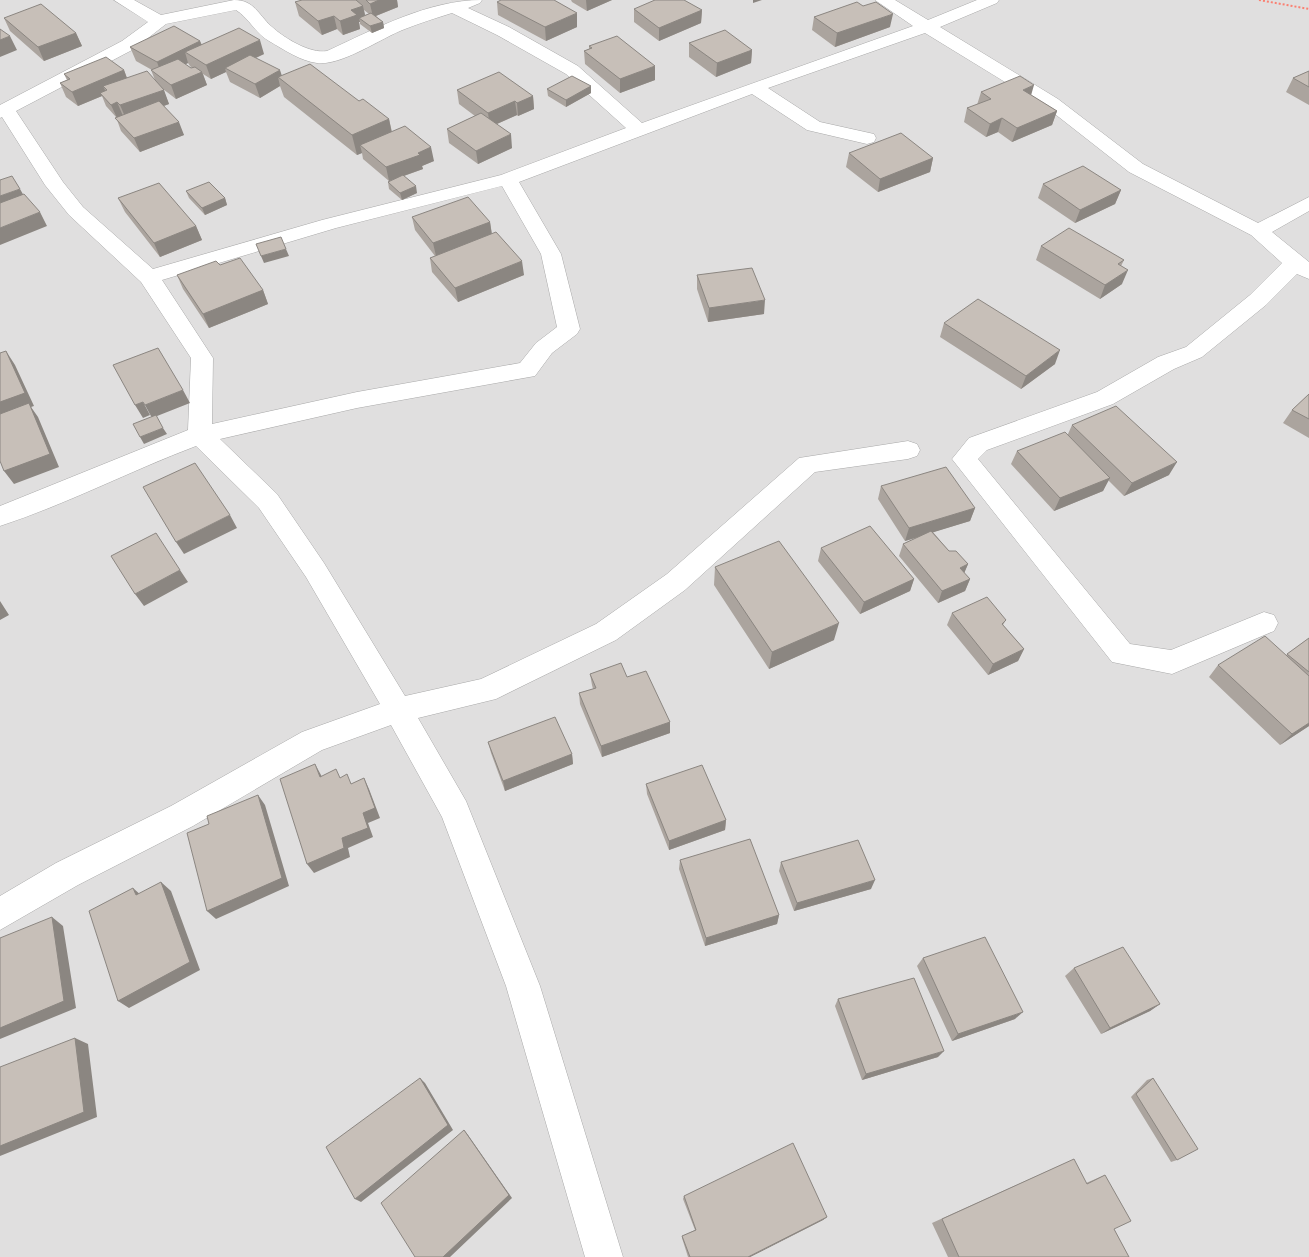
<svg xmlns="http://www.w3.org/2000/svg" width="1309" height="1257" viewBox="0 0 1309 1257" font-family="Manrope,sans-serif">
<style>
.residential{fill:#e0dfdf}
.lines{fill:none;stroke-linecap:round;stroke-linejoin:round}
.minor-casing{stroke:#a9a9a9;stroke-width:1}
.path{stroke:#fa8072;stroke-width:2;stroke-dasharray:2 2;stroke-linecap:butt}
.minor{fill:#fff;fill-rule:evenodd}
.wall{fill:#aba49e;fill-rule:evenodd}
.shaded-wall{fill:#8b8681}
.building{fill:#c7bfb8;stroke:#8b8681}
</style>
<rect width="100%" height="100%" fill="#f2efe9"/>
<path class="residential" d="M0 0H1309V1257H0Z"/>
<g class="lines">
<defs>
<path id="minor" d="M114 0H134L161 15 234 0C254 0 258 14 271 26 284 38 310 54 327 51 375 29 428 0 482 0L480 3 468 8 509 27 578 66 642 123 913 26 875 0H895L928 20 977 0H999L997 3 940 27 1058 99 1143 164 1258 223 1309 197V211L1272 232 1309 262V279L1297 274 1266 305 1202 357 1174 369 1113 404 987 450 978 459 1130 644 1171 650 1264 612 1274 615 1278 623 1274 631 1172 674 1112 662 952 459 969 438 1097 392 1158 357 1186 347 1250 295 1282 263 1251 235 1129 172 1046 107 925 33 768 88 820 122 874 134 876 138 874 142 867 144 807 130 752 94 519 182 561 254 580 329 577 334 552 353 535 376 357 408 220 439 277 494 324 563 405 696 481 679 596 624 667 574 799 458 908 441 917 444 920 450 917 456 908 459 815 472 685 590 616 640 496 699 418 718 466 801 540 986 623 1257H585L506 986 442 817 391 725 322 750 193 826 78 885 0 930V896L56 863 171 806 302 732 380 704 306 577 259 508 196 446C130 471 67 504 0 526V506L188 430 191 358 141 282 69 215 45 185 2 117 0 118V105L122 41 148 22ZM236 10C249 18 255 33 269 41 283 49 300 61 317 63 342 66 381 38 405 29 420 23 436 18 452 13L497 35 566 74 626 128 501 175 322 220 153 269 83 207 63 182 16 111 134 49 166 24ZM502 186 541 254 557 327 536 343 520 363 357 392 212 424 213 358 162 280 336 228Z"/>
</defs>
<use href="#minor" class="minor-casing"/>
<path class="path" d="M1259 0 1309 9"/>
<use href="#minor" class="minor"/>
</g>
<path class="wall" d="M302 0H397L398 7 376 16 383 22 384 28 372 33 360 24V22H359L360 29 343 35 337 29 322 35 299 16 295 2ZM364 10 369 14 365 15Z
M571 0H612L587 11 572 2Z
M497 2 577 27 546 41 498 15Z
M863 6 890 27 835 47 812 30 814 17Z
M634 9 702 10 701 23 659 41 634 22Z
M4 18 76 33 82 46 44 61 10 31Z
M200 41 202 45 264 54 256 58 282 76 359 101 389 119 392 132 434 161 422 166 423 169 404 176 417 193 402 200 389 189 388 182 389 181 363 159 362 153 357 155 284 97 280 86 260 98 230 82 226 72 211 79 203 74 207 85 176 99 163 89 169 104 164 106 184 135 140 152 121 131 116 117 106 106 102 96 78 106 66 97 60 83 67 80 64 74 124 70 127 78 155 80 151 70H152L136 61 130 47ZM188 63 190 66 192 68H191L185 64Z
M689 43 752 50 751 63 716 77 689 57Z
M589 46 655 80 620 93 585 64 584 51 589 49Z
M1309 71V105L1286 92 1293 78Z
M591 86V93L566 107 548 96 547 89Z
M457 90 533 96 534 109 518 116 517 115 497 124 512 148 478 164 449 143 447 129 475 116 459 104Z
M981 92 1031 95 1057 111 1052 125 1012 142 998 132 986 137 964 122 967 108 977 105Z
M849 153 933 158 930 172 878 192 846 167Z
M1043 184 1121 190 1115 204 1075 223 1038 198Z
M186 191 225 198 227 205 205 215 189 198Z
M118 198 196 226 202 240 160 257 125 212Z
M412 217 490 222 492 234 524 275 458 302 432 272 430 258 435 256 415 230Z
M1041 246 1124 260 1121 266 1122 284 1100 299 1036 260Z
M220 265 263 290 268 304 209 328 183 289 177 275Z
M697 275 764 314 708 322 697 289Z
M944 323 1055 364 1021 389 940 337Z
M1309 394V438L1283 423 1292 410Z
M1072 425 1169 475 1124 496 1108 480 1103 491 1054 511 1011 464 1017 451 1068 434Z
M881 486 975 508 970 521 933 532 949 551 968 564 964 573 970 579 965 591 938 603 899 556 903 544 916 538 905 541 878 499Z
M821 548 914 579 910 591 860 614 818 561Z
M715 567 834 640 769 669 714 585Z
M952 613 1006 620 1003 625 1024 649 1018 661 988 675 947 625Z
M1309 638V726L1280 745 1209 677 1218 665 1286 655Z
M590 674 670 722V733L602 757 580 704 579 693 593 689 592 685Z
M488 742 572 754 573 764 505 791 491 753Z
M646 784 726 820 725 830 669 850 647 794Z
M680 860 779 915 777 924 705 946 679 869Z
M781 862 871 889 794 911 779 871Z
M923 958 1015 1019 952 1041 917 966Z
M1074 968 1160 1004 1150 1011 1101 1034 1065 976Z
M838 999 938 1057 862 1080 835 1006Z
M1153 1078 1177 1160 1171 1162 1131 1097 1147 1080Z
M1061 1165 1086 1183 1105 1175 1114 1229 1129 1257H948L932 1223Z
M684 1196 827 1217 823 1220 750 1257H688L682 1238V1236L695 1230 683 1199Z"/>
<path class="shaded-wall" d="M379 0H397L398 7 373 17 370 4Z
M586 0H612L587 11Z
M753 0H762L753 3Z
M363 6 366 20 359 18 360 22H359L360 29 343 35 340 21 351 10Z
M702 10 701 23 659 41V28Z
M577 13V27L546 41 545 27Z
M893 14 890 27 835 47 837 33Z
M334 16 337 29 322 35 318 21Z
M383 22 384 28 372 33 370 26Z
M76 33 82 46 44 61 38 47Z
M10 36 17 50 0 57V40Z
M260 40 264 54 229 70 225 68 226 72 211 79 206 65Z
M200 41 205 55 185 52 188 63 162 76 157 62Z
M752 50 751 63 716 77 717 63Z
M655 66V80L620 93V79Z
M124 70 129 84 107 90 103 86 107 94 100 93 102 96 78 106 72 92Z
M280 70 284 82 278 77 280 86 260 98 255 84Z
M202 72 207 85 176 99 171 85Z
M1034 85 1030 99 1023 90Z
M591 86V93L566 107V100Z
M164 90 169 104 126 119 120 105Z
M533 96 534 109 518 116 517 103Z
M515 101 517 115 490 127 488 113Z
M117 102 123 116 117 118 111 105Z
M1057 111 1052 125 1012 142 1017 128Z
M1002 118 998 132 986 137 990 124Z
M389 119 393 139 360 145 362 153 357 155 352 135Z
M179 122 184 135 140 152 134 138Z
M511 134 512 148 478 164 476 151Z
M431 147 434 161 422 166 423 169 389 181 386 167Z
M933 158 930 172 878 192 880 179Z
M416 186 417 193 402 200 400 193Z
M20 189 28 203 0 212V196Z
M1121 190 1115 204 1075 223 1080 210Z
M225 198 227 205 205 215 202 208Z
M40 212 47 226 0 245V228Z
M490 222 492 236 436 256 433 243Z
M196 226 202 240 160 257 154 243Z
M286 249 289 256 264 263 261 256Z
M522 261 524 275 458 302 455 288Z
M1128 270 1122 284 1100 299 1105 285Z
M263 290 268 304 209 328 203 314Z
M765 300 764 314 708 322 709 308Z
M1060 350 1055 364 1021 389 1026 376Z
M6 351 15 365 34 406 31 407 38 417 59 467 14 484 4 471 0 419V402Z
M183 390 190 403 152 418 145 405Z
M143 402 150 415 143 418 135 405Z
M163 428 167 434 144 444 140 437Z
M1177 462 1169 475 1124 496 1132 483Z
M1110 478 1103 491 1054 511 1060 498Z
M975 508 970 521 905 541 909 528Z
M230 515 237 528 184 554 176 542Z
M968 564 963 576 960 568Z
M180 570 188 582 144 606 135 594Z
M914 579 910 591 860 614 864 602Z
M970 579 965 591 938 603 942 591Z
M0 601 9 615 0 620Z
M839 623 834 640 769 669 772 652Z
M1024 649 1018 661 988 675 993 664Z
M670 722V733L602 757 601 746Z
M1309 723V726L1280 745 1292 734Z
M572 754 573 764 505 791 503 781Z
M315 764 321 775 326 787 320 777Z
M364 778 369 789 380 818 368 823 373 837 348 848 350 857 314 873 307 864 342 838 363 813Z
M258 795 265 805 289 886 216 919 207 911Z
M726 820 725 830 669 850V841Z
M875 880 871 889 794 911 797 903Z
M161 882 171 891 200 970 129 1008 118 1001Z
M133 888 143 897 136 895Z
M779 915 777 924 705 946 706 938Z
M52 917 63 926 76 1008 0 1039V1028Z
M1160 1004 1150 1011 1101 1034 1110 1028Z
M1023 1012 1015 1019 952 1041 958 1034Z
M75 1038 88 1044 97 1117 0 1156V1146Z
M944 1051 938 1057 862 1080 866 1074Z
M420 1078 425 1083 453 1130 361 1202 355 1199Z
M464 1130 468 1135 512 1198 450 1257H443Z
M827 1217 823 1220 750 1257H748Z"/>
<path class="building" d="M302 0H356L363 6 351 10 357 15 340 21 334 16 318 21 295 2Z
M366 0H379L370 4Z
M501 0H554L577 13 545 27 497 2Z
M655 0H684L702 10 659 28 634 9Z
M857 2 863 6 876 2 893 14 837 33 814 17Z
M41 4 76 33 38 47 4 18Z
M371 13 383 22 370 26 359 18Z
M174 26 200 41 157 62 130 47Z
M239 28 260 40 206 65 185 52Z
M0 29 10 36 0 40Z
M725 30 752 50 717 63 689 43Z
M617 36 655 66 620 79 584 51 592 48 589 46Z
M250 55 280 70 255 84 225 68Z
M106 57 124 70 72 92 60 83 70 79 64 74Z
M178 59 191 68 195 67 202 72 171 85 151 70Z
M310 64 359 101 363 99 389 119 352 135 278 77Z
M147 71 164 90 120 105 117 102 111 105 100 93 107 90 103 86Z
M1309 71V87L1293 78Z
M499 72 533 96 517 103 515 101 488 113 457 90Z
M572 76 591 86 566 100 547 89Z
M1020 76 1034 85 1023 90 1057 111 1017 128 1002 118 990 124 967 108 991 99 981 92Z
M159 101 179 122 134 138 115 118Z
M481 113 511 134 476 151 447 129Z
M405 126 431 147 418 153 420 155 386 167 360 145Z
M901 133 933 158 880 179 849 153Z
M1083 166 1121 190 1080 210 1043 184Z
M403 175 416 186 400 193 388 182Z
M12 176 20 189 0 196V180Z
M209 182 225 198 202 208 186 191Z
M159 183 196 226 154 243 118 198Z
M24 194 40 212 0 228V203Z
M468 197 490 222 433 243 412 217Z
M1069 228 1124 260 1118 264 1128 270 1105 285 1041 246Z
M496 232 522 261 455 288 430 258Z
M281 237 286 249 261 256 256 244Z
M240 258 263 290 203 314 177 275 216 261 220 265Z
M752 268 765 300 709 308 697 275Z
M978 299 1060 350 1026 376 944 323Z
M158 348 183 390 145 405 143 402 135 405 113 365Z
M6 351 25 393 0 402V353Z
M1309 394V419L1292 410Z
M29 403 50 454 4 471 0 461V414Z
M1116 406 1177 462 1132 483 1072 425Z
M156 415 163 428 140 437 133 424Z
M1065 432 1110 478 1060 498 1017 451Z
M195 463 230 515 176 542 143 487Z
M946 467 975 508 909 528 881 486Z
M870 526 914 579 864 602 821 548Z
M931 531 949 551H956L968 564 960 568 970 579 942 591 903 544Z
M156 533 180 570 135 594 111 556Z
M779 541 839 623 772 652 715 567Z
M987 597 1006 620 1002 624 1024 649 993 664 952 613Z
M1265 636 1309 676V723L1292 734 1218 665Z
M1309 638V672L1287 654Z
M621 663 627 677 646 671 670 722 601 746 579 693 596 688 590 674Z
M555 717 572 754 503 781 488 742Z
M315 764 320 777 336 769 340 778 347 774 351 784 364 778 375 808 363 813 368 828 342 838 344 848 307 864 280 779Z
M702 765 726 820 669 841 646 784Z
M258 795 282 878 207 911 187 833 209 824 207 816Z
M750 839 779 915 706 938 680 860Z
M858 840 875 880 797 903 781 862Z
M161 882 190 962 118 1001 89 911 133 888 136 895Z
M52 917 64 1001 0 1028V938Z
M985 937 1023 1012 958 1034 923 958Z
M1123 947 1160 1004 1110 1028 1074 968Z
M914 978 944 1051 866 1074 838 999Z
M75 1038 84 1112 0 1146V1067Z
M420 1078 448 1125 355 1199 326 1147Z
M1153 1078 1198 1149 1177 1160 1136 1094Z
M464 1130 509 1195 443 1257H415L381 1203Z
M793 1143 827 1217 748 1257H690L682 1236 696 1230 684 1196Z
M1074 1159 1087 1184 1105 1175 1131 1221 1114 1229 1129 1257H959L942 1219Z"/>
</svg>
